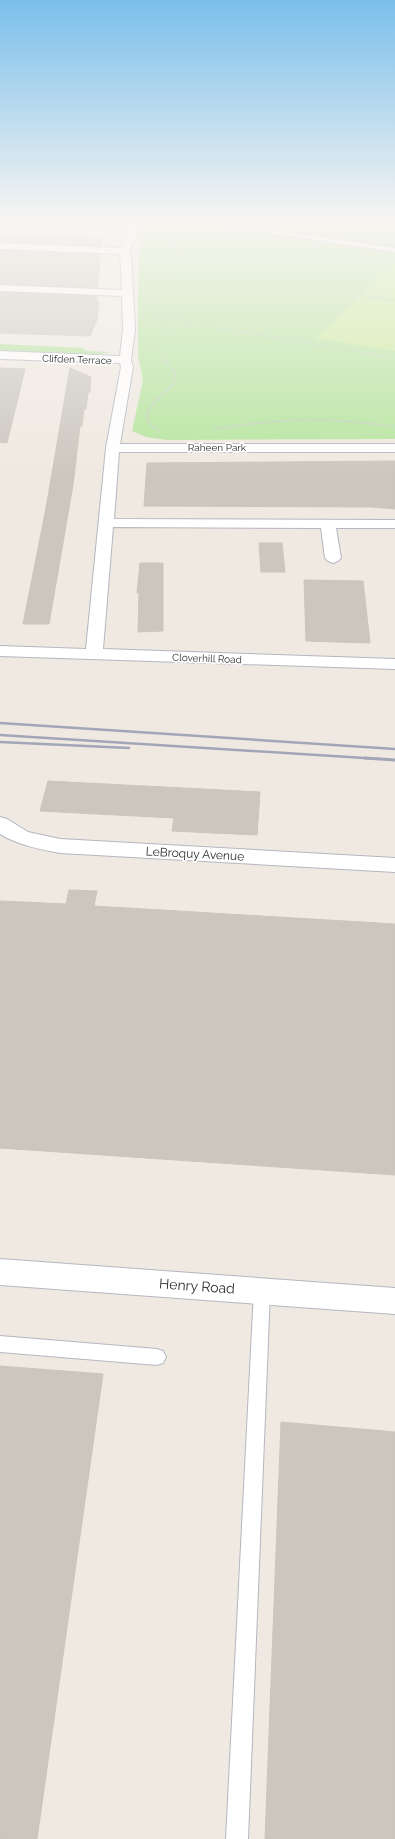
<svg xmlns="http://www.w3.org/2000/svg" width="395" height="1839" viewBox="0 0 395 1839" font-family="Raleway,sans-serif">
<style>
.green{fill:#b6e59e}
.pitch{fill:#c9ec9a}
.building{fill:#cbc7bf;stroke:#cbc5ba}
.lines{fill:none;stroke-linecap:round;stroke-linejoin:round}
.service-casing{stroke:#b4b7c1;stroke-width:2}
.minor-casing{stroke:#b4b7c1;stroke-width:2}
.path-far1{stroke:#c9c9c9;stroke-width:1;stroke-dasharray:1.5 1;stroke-linecap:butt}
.path{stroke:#c9c9c9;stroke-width:1.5;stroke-dasharray:2 1;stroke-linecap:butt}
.service{fill:#fff;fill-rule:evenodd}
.minor{fill:#fff;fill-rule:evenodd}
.rail-far1{stroke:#a3a6b8;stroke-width:2.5}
.rail{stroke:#a3a6b8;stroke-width:3}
.labels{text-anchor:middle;stroke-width:3.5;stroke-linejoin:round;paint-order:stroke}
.far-street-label{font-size:10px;fill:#2e2e2e;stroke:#fff}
.street-label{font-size:12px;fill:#2e2e2e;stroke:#fff}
.near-street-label{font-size:14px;fill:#2e2e2e;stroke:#fff}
</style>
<rect width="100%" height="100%" fill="#efe9e1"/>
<path class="green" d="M148 221H395V439L167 440 146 437 132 431 143 380 138 355V278L140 239Z
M0 344 83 348 87 351 112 352 94 355 0 351Z"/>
<path class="pitch" d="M395 264V299L363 294Z
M360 297 395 302V351L316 338Z"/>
<path class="building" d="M0 234 58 237 102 239 101 246 0 242Z
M0 250 100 255 98 288 0 284Z
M0 292 97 296V302H99L97 320 90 336 0 333Z
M0 368 25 369 7 443 0 442Z
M70 368 91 377 90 392 88 393 86 409H84L82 426H80L73 485 49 624H23L46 508Z
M395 461V509L372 507 144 506 147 463Z
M259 543H282L285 572H261Z
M140 563H163V631L138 632 139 593H137Z
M304 580 363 581 370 643 306 641Z
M48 781 260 792 257 835 172 831 174 818 40 811Z
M69 890 97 891 94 906 395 924V1175L0 1148V901L66 904Z
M0 1366 103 1374 37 1839H0Z
M281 1422 395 1432V1839H265Z"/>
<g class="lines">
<defs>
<path id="service" d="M195 221H207L395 248V252Z
M262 1283 268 1285 270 1291 248 1839H226L254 1291 256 1285Z
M0 1336 157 1349 163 1351 166 1357 163 1363 157 1365 0 1352Z"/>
<path id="minor" d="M133 221H143L129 251 131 256 135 329 131 360 133 367 120 444H395V452H119L114 519 395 520V528H336L341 558 338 561 333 563 328 561 325 558 321 528 113 527 103 649 395 659V669L0 656V646L86 649 106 448 121 367 120 363 0 359V351L120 356 123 329 122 296 0 291V285L122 290 120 254 0 249V243L120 248Z
M0 817 7 819 28 832 60 839 395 858V872L60 853C39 849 18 845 0 834Z
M0 1259 395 1288V1314L0 1285Z"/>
</defs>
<use href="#service" class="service-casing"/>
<use href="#minor" class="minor-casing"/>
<path class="path-far1" d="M163 221 162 228C165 235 172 239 175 246 183 266 160 283 149 297 159 315 177 320 196 324L395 358
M145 274H168
M160 311V315L171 331 155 346 165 361
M146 344H157"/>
<path class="path" d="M213 430C274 418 333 417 395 427
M160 431C131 416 159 398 174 384L175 372 164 360"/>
<use href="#service" class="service"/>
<use href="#minor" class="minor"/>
<path class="rail-far1" d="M0 723 395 749
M0 735 380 759
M0 742 129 748"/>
<path class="rail" d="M365 758 395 760"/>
</g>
<linearGradient id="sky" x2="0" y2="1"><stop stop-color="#7abfeb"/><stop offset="0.46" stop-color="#f8f5f2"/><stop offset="1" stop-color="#f8f5f2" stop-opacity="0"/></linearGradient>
<rect width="395" height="478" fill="url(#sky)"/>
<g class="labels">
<g class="far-street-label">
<text transform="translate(77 359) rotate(2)" y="4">Clifden Terrace</text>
<text x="217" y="451">Raheen Park</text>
<text transform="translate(207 658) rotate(2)" y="4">Cloverhill Road</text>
</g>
<g class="street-label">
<text transform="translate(195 854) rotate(3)" y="4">LeBroquy Avenue</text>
</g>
<g class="near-street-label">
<text transform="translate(197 1286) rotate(4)" y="5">Henry Road</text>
</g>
</g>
</svg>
